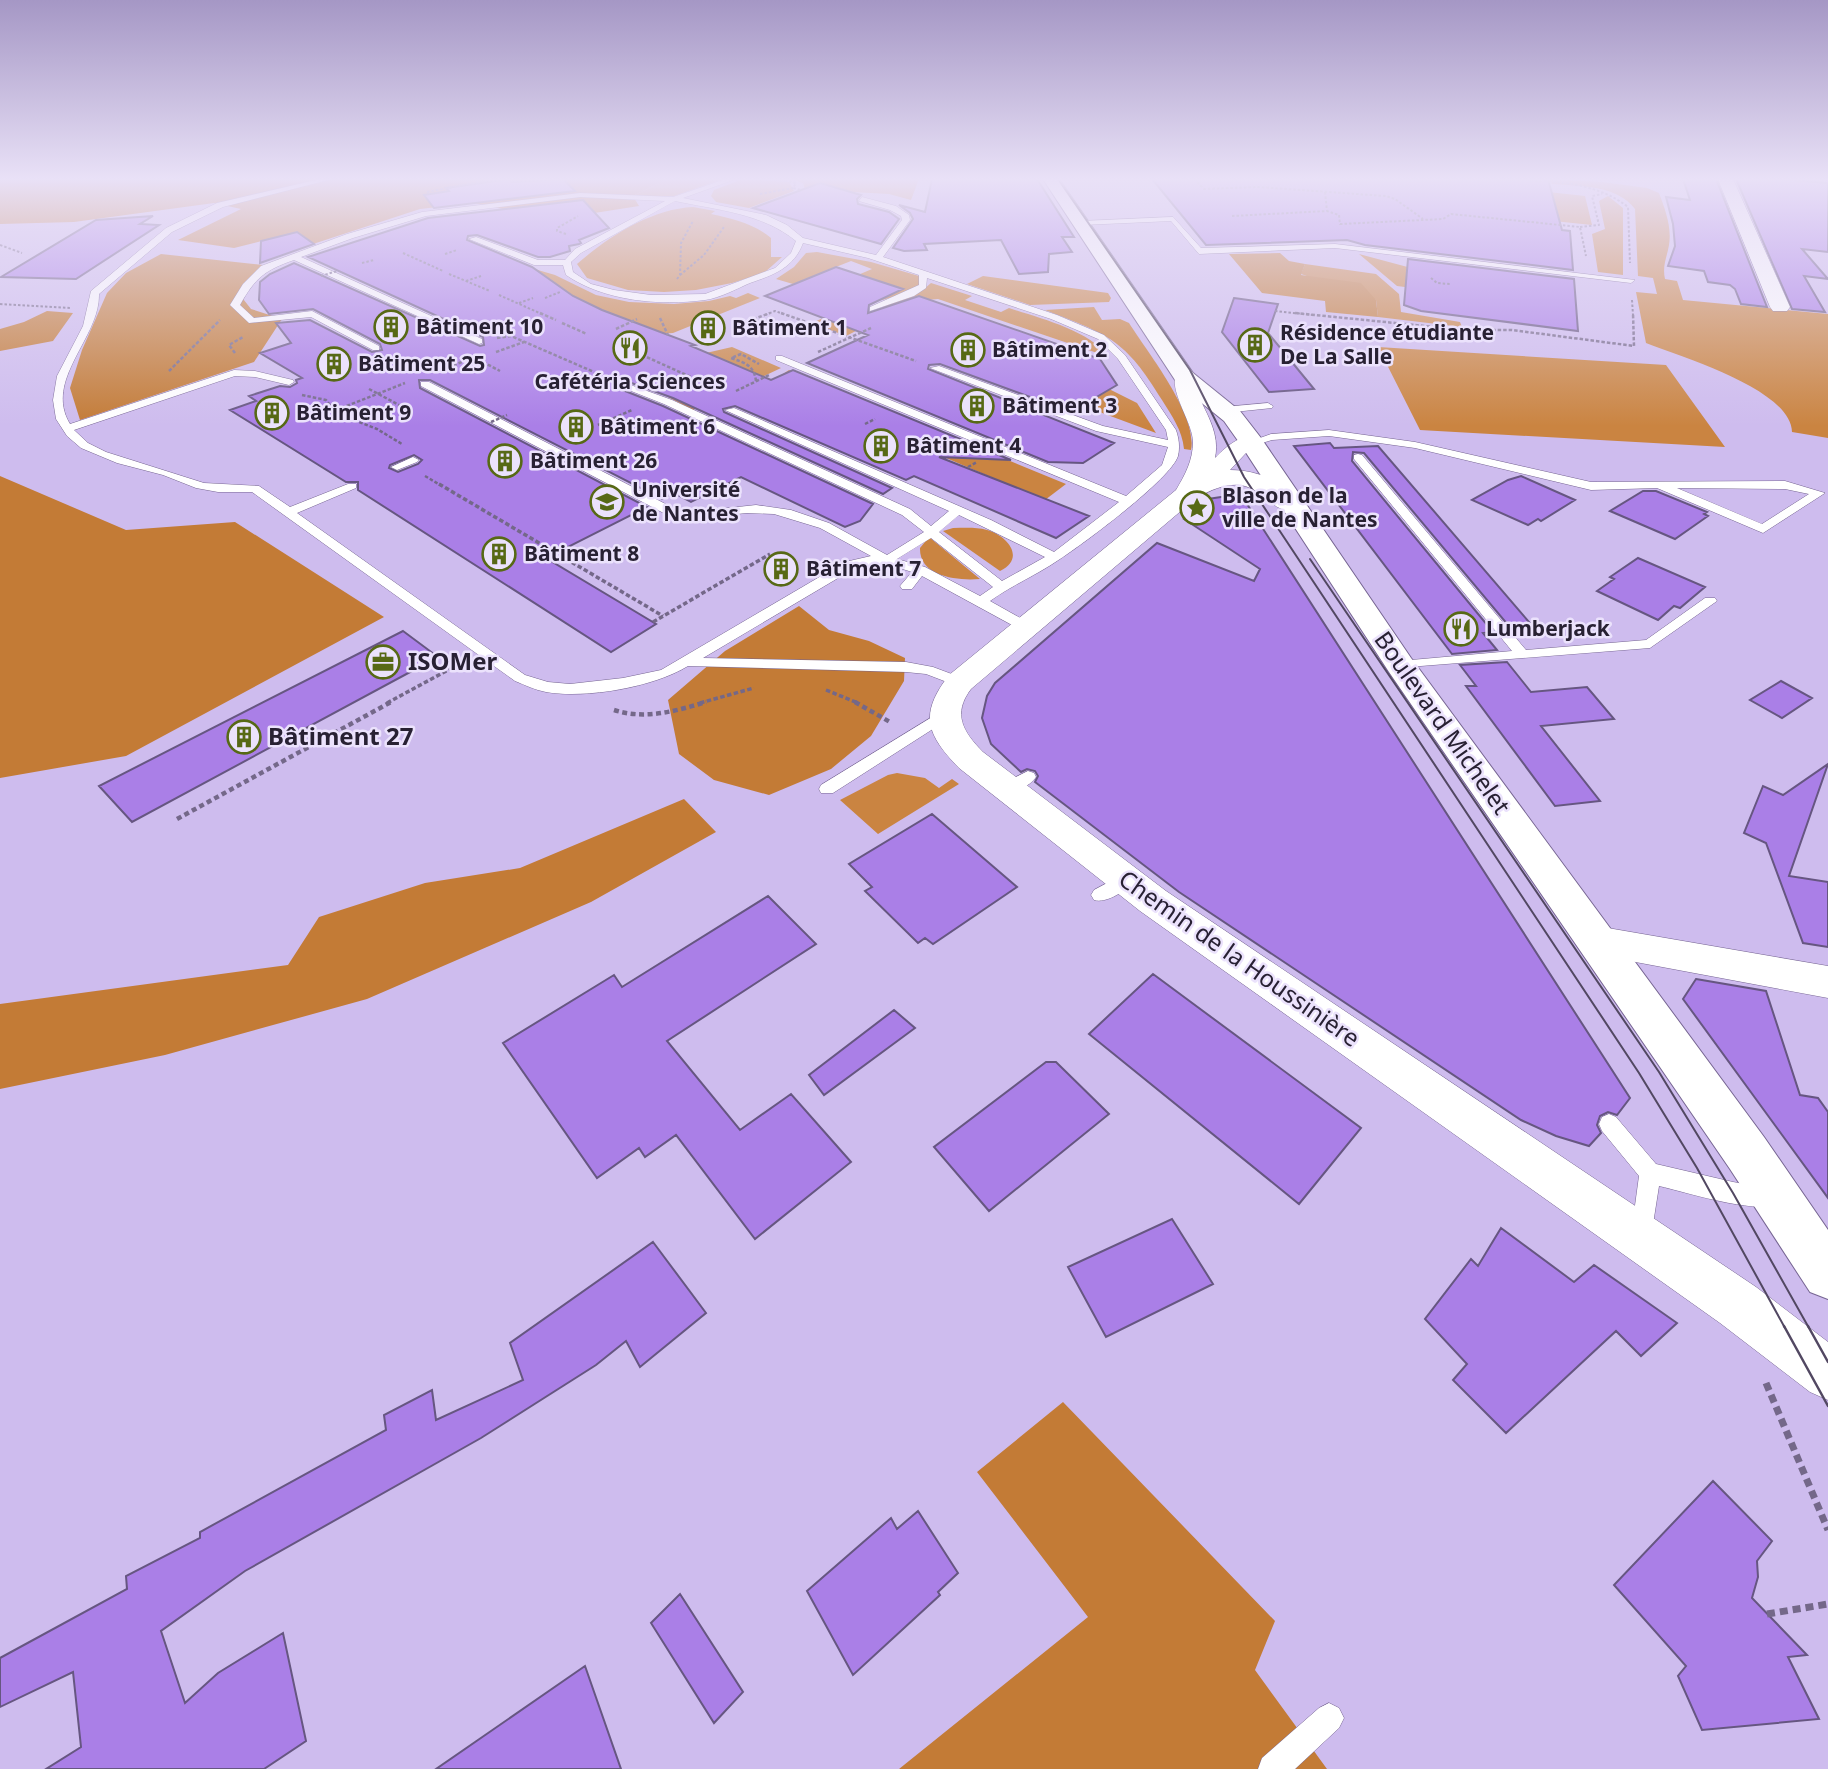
<svg xmlns="http://www.w3.org/2000/svg" width="1828" height="1769" viewBox="0 0 1828 1769" font-family="'Noto Sans',sans-serif">
<style>
.green{fill:#ca8441}
.forest{fill:#c37b36}
.building{fill:#aa7fe7;stroke:#665681;stroke-width:2;fill-rule:evenodd}
.lines{fill:none;stroke-linecap:round;stroke-linejoin:round}
.lane-casing{stroke:#766592;stroke-width:1}
.street-casing{stroke:#766592;stroke-width:1}
.secondary-casing{stroke:#766592;stroke-width:2}
.path-far4{stroke:#746889;stroke-width:2;stroke-dasharray:2.5 2;stroke-linecap:butt}
.path-far3{stroke:#746889;stroke-width:2.5;stroke-dasharray:3.5 2;stroke-linecap:butt}
.path-far2{stroke:#746889;stroke-width:3.5;stroke-dasharray:4.5 2.5;stroke-linecap:butt}
.path-far1{stroke:#746889;stroke-width:4.5;stroke-dasharray:5 3.5;stroke-linecap:butt}
.path{stroke:#746889;stroke-width:7;stroke-dasharray:8 5;stroke-linecap:butt}
.lane{fill:#fff;fill-rule:evenodd}
.street{fill:#fff;fill-rule:evenodd}
.secondary{fill:#fff;fill-rule:evenodd}
.tram-far1{stroke:#524862;stroke-width:2}
.tram{stroke:#524862;stroke-width:2.5}
.path-bridge-far1{stroke:#746889;stroke-width:2;stroke-dasharray:2.5 2;stroke-linecap:butt}
.path-bridge{stroke:#746889;stroke-width:2.5;stroke-dasharray:3.5 2;stroke-linecap:butt}
.labels{text-anchor:middle;stroke-width:5;stroke-linejoin:round;paint-order:stroke}
.far-poi-label{font-size:21px;font-weight:bold;fill:#282133;stroke:#ebe2fc;text-anchor:start}
.poi-label{font-size:24px;font-weight:bold;fill:#282133;stroke:#ebe2fc;text-anchor:start}
.street-label{font-size:24px;fill:#282133;stroke:#ebe2fc}
</style>
<rect width="100%" height="100%" fill="#cebcee"/>
<path class="green" d="M667 179H723L674 196H633Z
M743 179 789 182 794 191 749 208 716 202 711 196 714 190Z
M792 179H919L911 200 889 194 853 192 820 183 805 189 803 183Z
M1550 179 1602 182 1647 188 1659 193C1665 209 1672 227 1669 245 1667 257 1662 266 1665 279L1677 281 1683 300 1828 314V438L1792 432C1791 389 1681 357 1646 343L1636 292 1657 294 1653 278 1638 276 1635 209C1617 185 1580 186 1552 184Z
M1539 191 1585 196 1592 225 1544 220Z
M1608 196 1623 208V275L1598 272 1592 234 1605 229 1599 201Z
M693 207 715 211 711 214C733 219 753 223 771 238V257H782L764 273 732 283 696 290 664 292 628 290 587 278 577 264C608 237 651 209 693 207Z
M439 241 555 275 596 295 629 302 674 304 709 301 730 296 736 298 748 293 760 298 673 333 659 334Z
M817 252 871 262 919 276 920 285C874 306 872 306 825 289L872 269 851 261 793 284 776 279 794 267 806 253Z
M1359 254 1415 269 1437 291 1397 286Z
M1305 264 1376 274 1399 294 1401 312 1460 322 1462 327 1378 317 1376 300 1301 274Z
M983 276 1108 293 1111 298 1109 302 1030 305 967 284Z
M931 283 972 296 965 300 1001 312 1009 308C1041 319 1087 329 1109 357L938 299 915 301 846 336 812 323 841 310 865 319 891 302 924 289Z
M1094 307 1102 320 1120 319 1129 323C1148 353 1198 415 1191 450L1184 449C1182 430 1172 416 1162 400 1125 339 1109 335 1045 310Z
M732 347 781 368 693 410 668 397 737 367 706 353Z
M1378 347 1666 365 1725 447 1420 430Z
M789 370 1066 484 1045 500 769 383Z
M1109 389 1137 403 1156 433 1070 401Z
M953 528C965 528 976 527 987 530 1008 536 1026 558 1000 571L943 531Z
M929 537 980 579C958 581 919 577 920 548Z
M897 773 925 778 939 788 952 779 959 784 878 834 840 800 888 775Z"/>
<path class="forest" d="M0 179H667L633 196 639 206 537 222 503 209 474 203 420 209 313 244 297 232 234 248 178 240 241 209 214 203 74 222 0 224Z
M1280 253 1289 261 1305 264 1301 275 1361 283 1376 300 1378 317 1326 312 1325 301 1262 293 1229 254Z
M161 254 263 265 243 285 240 295 251 309 282 319 254 362 80 420 70 388 82 350 107 293 126 273Z
M47 311 73 313 53 341 0 351V329L24 322Z
M0 476 126 530 235 522 384 617 126 756 0 778Z
M799 606 829 630 869 641 905 658 904 681 871 736 831 769 769 795 714 780 679 754 668 700 725 651Z
M684 799 716 832 591 902 367 999 165 1055 0 1089V1004L288 965 319 917 425 883 520 868Z
M1063 1402 1275 1621 1255 1670 1327 1769H899L1088 1617 977 1472Z"/>
<path class="building" d="M509 179 512 182 563 179 575 191 434 208 424 195 449 191 446 188Z
M932 179H1037L1074 237H1062L1072 252 1049 254 1048 272 1019 274 1001 240 924 244 927 250 904 251 893 248 913 219 910 213 899 205 925 212Z
M1152 179H1548L1562 230 1570 231 1573 270 1365 245 1347 240 1206 245Z
M1683 179H1716L1767 307 1741 304 1735 289 1730 285 1708 282 1704 271 1668 266 1675 246 1673 224 1666 197 1690 200Z
M1736 179H1782L1828 183V252L1802 249 1828 279 1804 276 1825 312 1792 309Z
M820 183 861 195 857 199 858 204 889 212 899 219 881 244 753 208Z
M583 200 609 228 579 240 581 243 579 244 569 246 570 251 550 257H538L477 235 468 236 467 240 532 267 573 296 602 310 695 345 691 346 771 380 793 370 1011 460 939 457 1089 516 1056 538 914 476 906 480 735 406 723 409 724 412 892 488 883 494 673 398 626 381 615 382V387L663 406 873 504 860 521 845 527 741 477 691 502 674 493 662 499 430 380H419L420 388 647 507 546 558 656 624 611 652 358 490V482H346L230 410 256 401 249 396 280 386 290 387 297 383 296 380 302 378 260 353 291 343 276 323 310 320 372 352 382 350 380 344 313 309 269 314 259 300 260 282 270 274 294 263 480 346 484 345 483 337 308 257 428 218ZM414 455 422 460 418 464 398 472 389 468 390 465Z
M153 216 140 224 159 225 76 279 1 277 96 220Z
M297 232 314 244 260 263 261 241Z
M1408 259 1574 279 1578 331 1421 311 1404 305Z
M836 267 903 289 869 305 868 313 919 296 1100 359 1117 385 1071 412 940 364 929 365 928 369 1114 443 1083 463 1048 462 807 363 868 335 765 296Z
M1234 298 1278 304 1268 333 1314 389 1269 392 1222 332Z
M1330 443 1334 448 1378 446 1535 629 1513 631 1364 453 1353 452 1352 461 1493 632 1483 633 1497 650 1452 654 1294 446Z
M1521 476 1575 500 1541 521 1538 519 1528 525 1472 500 1508 480Z
M1643 491H1656L1707 512 1704 514 1708 516 1675 539 1610 511Z
M1221 497H1231L1247 504 1630 1098 1617 1115 1608 1112 1600 1116 1597 1125 1601 1133 1589 1146 1556 1136 1521 1120 1179 892 1035 782 1038 776 1035 771 1027 769 1021 772 991 744 982 718 987 696 995 683 1157 543 1254 581 1260 569 1184 519 1208 499Z
M1638 558 1705 587 1680 608 1674 606 1658 620 1597 591 1614 579 1610 577Z
M403 631 438 657 132 822 99 786Z
M1507 662 1531 692 1587 687 1614 719 1541 726 1600 801 1555 806 1466 686H1476L1460 665Z
M1781 681 1812 698 1782 718 1750 700Z
M1828 764 1789 876 1828 882V947L1803 943 1766 843 1744 833 1763 786 1783 795Z
M932 814 1017 887 933 944 925 938 918 943 865 891 872 887 849 864Z
M768 896 816 944 667 1041 740 1130 791 1094 851 1162 755 1239 676 1135 645 1157 639 1148 597 1178 503 1043 614 975 622 987Z
M1153 974 1361 1128 1299 1204 1089 1034Z
M1696 979 1766 991 1800 1095 1818 1098 1828 1112V1198L1683 999Z
M894 1010 915 1028 824 1095 809 1075Z
M1046 1062H1056L1109 1114 989 1211 934 1147Z
M1172 1219 1213 1284 1106 1337 1068 1267Z
M1501 1228 1574 1282 1594 1265 1677 1323 1641 1356 1616 1331 1506 1433 1453 1380 1467 1364 1425 1319 1471 1259 1478 1266Z
M653 1242 706 1313 640 1367 626 1341 596 1365 481 1438 245 1571 161 1631 185 1703 218 1673 283 1633 306 1741 264 1769H46L81 1747 73 1672 0 1707V1658L127 1589 126 1576 200 1538V1532L386 1430 384 1415 432 1390 436 1420 523 1380 510 1343Z
M1713 1481 1772 1541 1757 1561 1758 1577 1752 1598 1807 1655 1788 1657 1819 1719 1702 1730 1678 1676 1686 1666 1614 1585Z
M918 1511 958 1573 938 1592 940 1595 853 1675 807 1591 891 1518 897 1529Z
M680 1594 743 1692 714 1723 651 1623Z
M585 1666 621 1769H436Z"/>
<g class="lines">
<defs>
<path id="lane" d="M320 179H332L223 207 172 232 99 294C100 338 43 380 70 424L234 370 255 371 293 380 294 382 289 385 255 377 235 376 74 430 88 443 106 452 204 483 259 486 290 507 348 484H356V488L297 513 525 675 548 682 570 684 623 678 661 670 845 562 871 556 820 528 774 514 747 513 677 520 421 386V382H429L683 513 756 505 791 510 829 523 887 555 924 532 902 515 664 404 616 385 625 383 672 400 910 509 931 526 949 511 725 410 734 408 991 520 1054 552 1119 502 776 360V356H782L1126 496 1162 465 1168 447 1096 431 930 368 939 366 1103 426 1168 440 1166 430 1118 359 1098 339 1051 319 927 278 926 288 914 296 870 311V307L919 285V275L868 258 803 243C794 268 773 275 750 283 736 289 720 298 705 300 659 306 604 301 566 275L563 265H534L469 239 476 237 538 260H565L575 249 665 201 580 197 426 216 353 238 301 257 482 339V343L479 344 294 260C265 270 255 278 240 305L254 318 312 311 379 346V350H373L311 317 249 323 230 305 243 284 261 266 347 234 422 212 580 193 673 197 726 179H736L683 198 766 215 787 225 803 238 876 255 902 220 901 216 890 210 859 201 862 197 896 206 909 215 910 220 883 257 1057 315 1104 335 1125 355 1176 430C1179 439 1180 447 1178 456 1171 479 1083 544 1060 559 1037 575 1012 585 990 601L1031 624V630H1021L922 576 912 589H902L900 586 912 572C892 565 875 562 855 568L703 658 906 662 933 667 965 679 967 682 965 685 960 687 926 674 906 672 688 666C654 687 586 699 546 692 535 690 525 685 515 681L252 492H218L196 488 163 475 117 463 81 448 67 436 56 419 53 400 57 376 83 326 91 291 166 228 217 203ZM675 201C717 210 762 213 796 241L791 253 775 268 705 294 651 295 614 290 591 284 573 272 571 262 581 253ZM959 515 1045 557 1002 581 939 532ZM931 538 993 587 980 596 925 567 897 559Z
M1173 217 1201 248 1335 244 1635 280 1631 283 1335 248 1199 254 1171 221 1082 225 1078 223 1082 221Z
M1268 403 1273 406 1272 408 1224 413 1219 410 1224 407Z
M1329 430 1415 442 1591 482 1785 481 1825 493 1763 533 1657 488 1591 490 1415 448 1329 436 1272 440 1252 446 1246 443 1271 434ZM1677 488 1785 489 1809 494 1762 524Z
M1358 454 1362 455 1526 650 1646 640 1705 598H1715L1717 601 1650 648 1395 668V662L1400 661 1512 651 1354 459V455Z
M413 457 419 460 417 462 397 470 391 467Z
M942 711 950 716 947 720 833 793H821L819 789 821 785Z
M1028 771 1034 773 1036 777C1030 786 1013 795 1002 792L1000 788 1002 784Z
M1126 873 1132 875 1135 880C1128 890 1106 904 1094 900L1091 895 1094 890Z
M1609 1114 1616 1117 1656 1164 1733 1182 1778 1190 1781 1197 1778 1204C1753 1214 1686 1192 1659 1186L1650 1243 1642 1246 1634 1243 1631 1235 1639 1176 1602 1131 1599 1124 1602 1117Z
M1329 1703 1339 1708 1344 1718 1339 1728 1295 1769H1258L1262 1758 1319 1708Z"/>
<path id="street" d="M1718 179H1733L1790 307 1787 311H1773L1770 307Z
M1185 372 1193 373C1197 380 1195 387 1198 394 1207 416 1220 433 1215 458 1228 445 1241 433 1260 438L1264 443 1260 448 1246 453 1230 470C1257 470 1288 482 1304 505L1300 510C1262 520 1263 458 1195 499L971 689C952 714 963 732 983 752L1166 891 1756 1287 1828 1342V1400L1810 1392 1720 1323 1140 911 959 768C926 734 919 714 949 675L1176 490C1185 475 1193 460 1193 442 1193 422 1167 389 1177 373Z
M1596 926 1828 966V998L1582 952 1577 941 1582 930Z"/>
<path id="secondary" d="M1043 179H1059L1193 373 1240 411 1261 438 1411 658 1764 1137 1828 1230V1299L1810 1292 1730 1169 1389 672 1241 445 1224 421 1177 383Z"/>
</defs>
<use href="#lane" class="lane-casing"/>
<use href="#street" class="street-casing"/>
<use href="#secondary" class="secondary-casing"/>
<path class="path-far4" d="M771 179 796 183 793 188 801 190
M1194 179 1204 189 1258 187 1386 196 1395 199 1423 219
M1481 179C1529 181 1589 176 1628 207L1630 263
M427 192 494 179
M1325 192 1327 211
M760 194 793 188
M1232 216 1327 211 1339 215 1340 225
M1340 224 1443 219 1451 214 1580 227 1586 256
M1580 227 1599 225 1592 196 1602 194
M566 234 557 231V228L578 216
M0 245 22 253
M403 253 443 271
M445 254 457 250
M362 263 374 260
M449 274 490 291
M680 275 704 255 724 227
M1431 278 1437 283 1450 284
M677 279 680 275 681 243 693 221
M466 281 481 276
M499 295 544 315
M545 298 560 292
M1632 300 1633 315
M519 303 533 298
M0 304 71 308
M1275 311 1313 315
M765 315 775 311 786 315"/>
<path class="path-far3" d="M540 313 556 320
M781 313 916 361
M1295 313 1465 330H1512L1634 346 1633 313
M660 318 668 335
M562 323 587 334
M743 323 770 313
M616 329 637 319
M497 338 511 336 594 372
M496 352 524 342
M818 352 871 328
M235 353 229 345 243 337
M642 355 722 391
M483 362 500 371
M443 369 470 359
M169 371 220 320
M756 381C754 365 745 363 731 358L741 354 759 364
M369 389 401 406
M736 391 769 375
M302 395 326 400 336 413 377 429 402 444
M316 418 405 383
M865 424 875 419
M598 425 632 410
M968 467 977 462
M425 476 442 486"/>
<path class="path-far2" d="M439 484 663 616
M653 622 770 554
M826 690 858 703
M387 703 461 663
M700 703 754 688"/>
<path class="path-far1" d="M855 702 890 722
M614 710C645 720 676 711 706 702
M177 819 391 702"/>
<path class="path" d="M1766 1383 1828 1530
M1767 1614 1828 1604"/>
<use href="#lane" class="lane"/>
<use href="#street" class="street"/>
<use href="#secondary" class="secondary"/>
<path class="tram-far1" d="M1058 179 1190 370 1244 477 1639 1073 1697 1168 1785 1328
M1310 559 1659 1072 1733 1193 1809 1328"/>
<path class="tram" d="M1784 1326 1828 1406
M1808 1326 1828 1362"/>
<path class="path-bridge-far1" d="M321 276 337 271"/>
<path class="path-bridge" d="M491 422 507 415"/>
</g>
<linearGradient id="sky" x2="0" y2="1"><stop stop-color="#a597c5"/><stop offset="0.42" stop-color="#e9e1f7"/><stop offset="1" stop-color="#e9e1f7" stop-opacity="0"/></linearGradient>
<rect width="1828" height="426" fill="url(#sky)"/>
<defs>
<symbol id="building-ring" viewBox="-11 -11 22 22"><circle r="9.5" fill="#ebe2fc" stroke="#576915" stroke-width="1.5"/><path d="M-4-6H4V6H1V3H-1V6H-4ZM-2.5-4.3h1.7v1.8h-1.7ZM.8-4.3h1.7v1.8H.8ZM-2.5-1h1.7V.8h-1.7ZM.8-1h1.7V.8H.8Z" fill="#576915"/></symbol>
<symbol id="restaurant-ring" viewBox="-11 -11 22 22"><circle r="9.5" fill="#ebe2fc" stroke="#576915" stroke-width="1.5"/><path d="M-5-6h1v4h1v-4h1v4h1v-4h1v5L-1.5 .5V6h-2V.5L-5-1ZM5-6V6H3V1.5H1.5Q1.5-4 5-6Z" fill="#576915"/></symbol>
<symbol id="university-ring" viewBox="-11 -11 22 22"><circle r="9.5" fill="#ebe2fc" stroke="#576915" stroke-width="1.5"/><path d="M0-5L7-2L0 1L-7-2ZM-4 1L0 2.5L4 1V4Q0 6-4 4Z" fill="#576915"/></symbol>
<symbol id="sight-ring" viewBox="-11 -11 22 22"><circle r="9.5" fill="#ebe2fc" stroke="#576915" stroke-width="1.5"/><path d="M0-6L1.8-2.2L6-1.7L2.9 1.2L3.7 5.4L0 3.3L-3.7 5.4L-2.9 1.2L-6-1.7L-1.8-2.2Z" fill="#576915"/></symbol>
<symbol id="office-ring" viewBox="-11 -11 22 22"><circle r="9.5" fill="#ebe2fc" stroke="#576915" stroke-width="1.5"/><path d="M-6-3h4V-5.5h4V-3h4V5H-6ZM-1-4.5V-3h2v-1.5ZM-6 0V1H6V0Z" fill="#576915"/></symbol>
</defs>
<g fill-rule="evenodd">
<use href="#building-ring" x="372" y="308" width="38" height="38"/>
<use href="#building-ring" x="689" y="309" width="38" height="38"/>
<use href="#building-ring" x="1236" y="326" width="38" height="38"/>
<use href="#restaurant-ring" x="611" y="329" width="38" height="38"/>
<use href="#building-ring" x="949" y="331" width="38" height="38"/>
<use href="#building-ring" x="315" y="345" width="38" height="38"/>
<use href="#building-ring" x="958" y="387" width="38" height="38"/>
<use href="#building-ring" x="253" y="394" width="38" height="38"/>
<use href="#building-ring" x="557" y="408" width="38" height="38"/>
<use href="#building-ring" x="862" y="427" width="38" height="38"/>
<use href="#building-ring" x="486" y="442" width="38" height="38"/>
<use href="#university-ring" x="588" y="483" width="38" height="38"/>
<use href="#sight-ring" x="1178" y="489" width="38" height="38"/>
<use href="#building-ring" x="480" y="535" width="38" height="38"/>
<use href="#building-ring" x="762" y="550" width="38" height="38"/>
<use href="#restaurant-ring" x="1442" y="610" width="38" height="38"/>
<use href="#office-ring" x="364" y="643" width="38" height="38"/>
<use href="#building-ring" x="225" y="718" width="38" height="38"/>
</g>
<g class="labels">
<g class="far-poi-label">
<text x="416" y="334">Bâtiment 10</text>
<text x="732" y="335">Bâtiment 1</text>
<text x="1280" y="340">Résidence étudiante<tspan x="1280" dy="24">De La Salle</tspan></text>
<text x="992" y="357">Bâtiment 2</text>
<text x="358" y="371">Bâtiment 25</text>
<text x="630" y="389" text-anchor="middle">Cafétéria Sciences</text>
<text x="1002" y="413">Bâtiment 3</text>
<text x="296" y="420">Bâtiment 9</text>
<text x="600" y="434">Bâtiment 6</text>
<text x="906" y="453">Bâtiment 4</text>
<text x="530" y="468">Bâtiment 26</text>
<text x="632" y="497">Université<tspan x="632" dy="24">de Nantes</tspan></text>
<text x="1222" y="503">Blason de la<tspan x="1222" dy="24">ville de Nantes</tspan></text>
<text x="524" y="561">Bâtiment 8</text>
<text x="806" y="576">Bâtiment 7</text>
<text x="1486" y="636">Lumberjack</text>
</g>
<g class="poi-label">
<text x="408" y="670">ISOMer</text>
<text x="268" y="745">Bâtiment 27</text>
</g>
<g class="street-label">
<text transform="translate(1442 723) rotate(55)" y="8">Boulevard Michelet</text>
<text transform="translate(1239 959) rotate(35)" y="8">Chemin de la Houssinière</text>
</g>
</g>
</svg>
